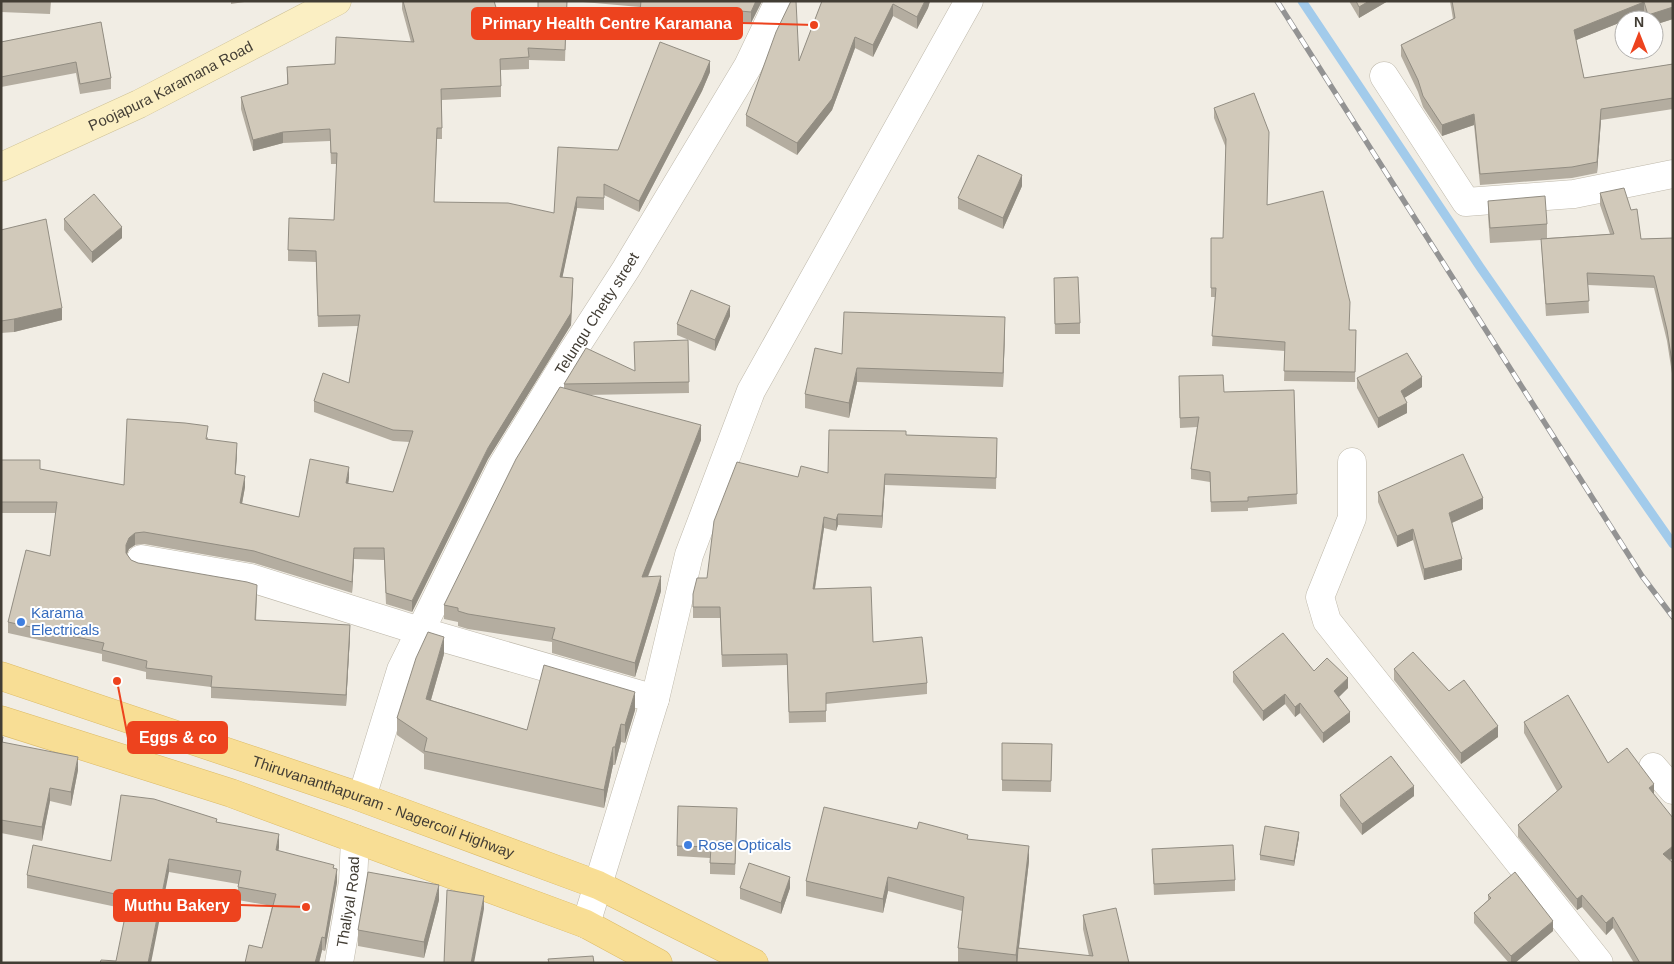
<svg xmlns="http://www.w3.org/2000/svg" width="1674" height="964" viewBox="0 0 1674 964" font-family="Helvetica,sans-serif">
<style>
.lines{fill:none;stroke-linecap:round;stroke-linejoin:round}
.stream{stroke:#a2cbeb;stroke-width:9}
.minor-casing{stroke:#beb8aa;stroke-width:29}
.secondary-casing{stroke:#cec196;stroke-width:29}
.primary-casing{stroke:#dcbb67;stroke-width:29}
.minor{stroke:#fff;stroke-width:28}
.secondary{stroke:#fbefc3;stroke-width:28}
.primary{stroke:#f8de95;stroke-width:28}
.rail-casing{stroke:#939393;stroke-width:5.5}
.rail{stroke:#fff;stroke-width:4;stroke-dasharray:11;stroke-linecap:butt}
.wall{fill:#b4ada0}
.shaded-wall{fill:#928d82}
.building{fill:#d1c9ba;stroke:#928d82}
.shop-dot{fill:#3f7fe0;stroke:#fff;stroke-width:2}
.labels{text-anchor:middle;stroke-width:4;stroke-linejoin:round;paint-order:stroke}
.street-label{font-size:15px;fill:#423d34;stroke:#fff}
.shop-label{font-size:15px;fill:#366cbe;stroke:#fff;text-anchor:start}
.leader{fill:none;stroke:#ed431e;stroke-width:2}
.callout-dot{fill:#ed431e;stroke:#fff;stroke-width:2}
.callout{fill:#ed431e;stroke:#ed431e;stroke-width:2}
.callout-label{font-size:16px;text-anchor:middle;font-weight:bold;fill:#fff}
</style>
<rect width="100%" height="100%" fill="#f1ede4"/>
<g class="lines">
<path class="stream" d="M1302 1 1480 267 1673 544"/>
<defs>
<g id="minor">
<path d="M1384 76 1466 202 1574 194 1673 174"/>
<path d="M1352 462V518L1320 597 1327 621 1599 963"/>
<path d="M141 559 251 578 420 631 655 699"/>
<path d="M1653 767 1673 790"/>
<path id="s1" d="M362 797 401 670 502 466 562 368 626 269 748 66 779 1"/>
<path d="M586 924 655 699 689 555 751 391 969 1"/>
<path id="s2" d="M339 963 353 882 355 839"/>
</g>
<g id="secondary">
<path id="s3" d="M1 167 139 104 337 1"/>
</g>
<g id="primary">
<path id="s4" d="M1 676 352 794 598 885 754 963"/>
<path d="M1 720 231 793 586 924 658 963"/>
</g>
</defs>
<use href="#minor" class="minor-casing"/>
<use href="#secondary" class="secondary-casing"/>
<use href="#primary" class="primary-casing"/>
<use href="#minor" class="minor"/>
<use href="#secondary" class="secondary"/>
<use href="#primary" class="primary"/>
<defs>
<path id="rail" d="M1277 1 1642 576 1673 617"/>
</defs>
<use href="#rail" class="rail-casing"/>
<use href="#rail" class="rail"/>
</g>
<path class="wall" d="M1 1H51L50 14 1 12Z
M231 1H251L231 4Z
M402 1H494L498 14 538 12 567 1 565 61 529 60V69L501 70V97L442 100V139H437L434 202 554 213 618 150 710 72 702 91 639 212 604 195V210L577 208 562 278 573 289 571 325 488 459 412 612 386 604 384 560 354 559 352 593 254 563 144 544 135 545 129 549 127 554 131 560 138 563 257 596 256 620 350 636 346 706 211 698V687L146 679V672L102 661V654L8 633V622L50 556 56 513H1V460L40 469 124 485 208 437V439L237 454 235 474 245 487 242 504 299 517 349 478 348 484 393 492 410 442 393 441 314 412V401L349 383 358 326 318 327 316 262 288 261V250L334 220 337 164H331L330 141 283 143 253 151 241 109V97L287 85V67L335 64 411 42 402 9Z
M583 1H762L751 23 729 21 728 34 664 28V25L640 22V7L583 2Z
M822 1H930L928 8 917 29 893 16 873 57 855 48 832 110 797 155 746 126V115L799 61Z
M1349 1H1388L1359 18Z
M1450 1H1673V19L1654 25V20H1646L1644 13 1627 20H1624V21L1576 40 1584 78 1673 64V109L1601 120 1597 173 1572 178 1480 185 1474 125 1442 136 1423 107 1418 92 1401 56V45L1453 19Z
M101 22 111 78V89L80 94 76 73 1 87V42Z
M1214 108 1267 205 1350 330H1356L1355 382 1284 381 1285 351 1212 346 1215 297H1211V238H1223L1226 148 1214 118Z
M1022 186 1003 229 958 209V198Z
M1600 193 1641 239 1673 238V380L1667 341 1654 288 1588 285 1589 313 1546 316 1541 240 1490 243 1488 216V201L1547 224V238L1610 234 1600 205Z
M64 219 122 238 92 263 64 230Z
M1 230 62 320 14 332 1 333Z
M1054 289 1080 323V334H1055Z
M730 316 715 351 677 335V324Z
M1005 331 1003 387 857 382 849 418 805 408V394L842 354Z
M688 340 689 393 587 395 701 440 648 577 661 591 635 677 552 653V642L468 629 458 626V622L444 619V605L564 388V384L635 371Z
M1357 378 1422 387 1404 398 1407 413 1378 428 1357 388Z
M1179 387 1224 392 1294 390 1297 504 1248 508V511L1211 512 1210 482 1191 479V469L1197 427 1180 428Z
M906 435 997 438 996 489 885 485 882 528 838 525 836 531 824 528 815 589 873 642 927 683V694L826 704V722L789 723 787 665 722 667 720 618H693V594L798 477 828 473Z
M1378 492 1483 509 1452 523 1462 570 1424 580 1413 540 1397 547 1378 502Z
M444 654 431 700 527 730 635 710 625 743 621 742 615 765H613L604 808 424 769V754L397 735V718Z
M1394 669 1498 737 1461 764 1394 680Z
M1233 672 1348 688 1338 697 1350 722 1323 743 1300 713 1295 717 1285 704 1263 721 1233 682Z
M1524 722 1608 763 1654 795 1670 860 1673 963H1634L1613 928 1606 935 1582 907 1577 910 1518 837V825L1557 791 1524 733Z
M1 737 3 742 78 770 71 806 50 801 42 841 1 833Z
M1002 743 1052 744 1051 792 1002 791Z
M1340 795 1414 796 1362 835 1340 806Z
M737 818 735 875 710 874V858L677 856V846Z
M217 822 279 847 278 851 334 868 337 882 325 951 322 950 319 963H245L262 948 272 906 238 900V884L169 872 126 909 27 888V875L111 861Z
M917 829 968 839 1029 861 1019 948 1089 956 1083 929V915L1129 963 958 962V948L962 911 888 891 883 913 806 896V881Z
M1299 837 1294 866 1260 860V855Z
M1152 849 1235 880V891L1154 895Z
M740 888H790L781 914 740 899Z
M1488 895 1553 931 1515 963H1509L1474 923V913L1488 900Z
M439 900 424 958 358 946V930Z"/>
<path class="shaded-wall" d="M756 1H762L751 23V12Z
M925 1H930L928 8 917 29V17Z
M1369 1H1388L1359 18V7Z
M1644 2V13L1627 20H1624V21L1574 41V30Z
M893 4V16L873 57V45Z
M1673 7V19L1654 25V20H1648V15Z
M729 10V21L728 34V22Z
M855 37V48L832 110 797 155V143Z
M710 61V72L702 91 639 212V201Z
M1601 109V120L1597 173V162Z
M1474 114V125L1442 136V125Z
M283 132V143L253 151V140Z
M1022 175V186L1003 229V218Z
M577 197V208L560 289V277Z
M122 227V238L92 263V252Z
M573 278 571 325 488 459 412 612V601Z
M730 306V316L715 351V340Z
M62 308V320L14 332V319Z
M1005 317V331L1003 387V373Z
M857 368V382L849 418V403Z
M1422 377V387L1401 400V391Z
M1407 403V413L1378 428V418Z
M701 425V440L642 591V577Z
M237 443V454L235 485V474Z
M349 467V478L346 495V483Z
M885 474V485L882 528V516Z
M245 476V487L240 514V503Z
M1483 498V509L1449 524V513Z
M838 514V525L836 531V520Z
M824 517V528L813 600V589Z
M1413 529V540L1397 547V536Z
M135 533V545L129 549 126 556V545L129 538Z
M354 548V559L352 593V582Z
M1462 559V570L1424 580V569Z
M661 576V591L635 677V663Z
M350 625V636L346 706V695Z
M444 637V654L426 717V699Z
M1348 678V688L1334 702V691Z
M635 692V710L625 743V725Z
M1285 694V704L1263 721V711Z
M1300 703V713L1295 717V707Z
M1350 712V722L1323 743V733Z
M621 724V742L615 765V747Z
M1498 726V737L1461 764V753Z
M613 747V765L604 808V790Z
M78 757V770L71 806V792Z
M1654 784V796L1649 788Z
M1414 786V796L1362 835V824Z
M50 788V801L42 841V827Z
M1299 832V837L1294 866V861Z
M279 834V847L276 863V850Z
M1029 846V861L1017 963H1016V955Z
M1673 846V858L1663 865V854Z
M169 859V872L151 963H148Z
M337 869V882L325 951V938Z
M790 877V888L781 914V903Z
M888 877V891L883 913V899Z
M439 885V900L424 958V942Z
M1582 895V907L1577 910V899Z
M484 896V909L474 963H471Z
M1613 917V928L1606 935V923Z
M1553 921V931L1515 963H1511V956Z
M322 937V950L319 963H315Z"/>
<path class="building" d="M403 1H494L498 14 538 12V1H567L565 50 528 48 529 57 500 59 501 86 441 89 442 128H437L434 202 508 203 554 213 558 147 618 150 660 42 710 61 702 80 639 201 604 184V198L577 197 560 277 573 278 571 313 488 448 412 601 386 593 384 548H354L352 582 254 551 144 532 135 533 129 538 126 545V553L131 560 138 563 247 582 257 585 255 620 350 625 346 695 211 687 212 676 146 668 147 661 102 650 104 643 8 622 26 550 50 556 57 502H1V460H40V469L124 485 127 419 185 423 208 426 206 439 237 443 235 474 245 476 240 503 299 517 310 459 349 467 346 483 393 492 413 431 393 430 314 401 323 373 349 383 360 315 318 316 316 251 288 250 289 218 334 220 337 153H331L330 129 283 132 253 140 241 97 288 84 287 67 335 64 336 37 414 42Z
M641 1H756L751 12 729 10 728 22 664 16 665 13 640 11Z
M791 1H796L799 61 822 1H925L917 17 893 4 873 45 855 37 832 99 797 143 746 115 776 32Z
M1356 1H1369L1359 7Z
M1452 1H1673V7L1648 15 1644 2 1574 30 1584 78 1673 64V98L1601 109 1597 162 1572 167 1480 174 1474 114 1442 125 1423 96 1418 80 1401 45 1455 18Z
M101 22 111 78 80 84 76 62 1 77V42Z
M1254 93 1269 132 1267 205 1323 191 1350 302 1349 330H1356L1355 372 1284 371 1285 342 1212 336 1216 288H1211V238H1223L1226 139 1214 108Z
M978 155 1022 175 1003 218 958 198Z
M1624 188 1631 210 1637 209 1641 239 1673 238V368L1667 330 1654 276 1587 273 1589 301 1546 304 1541 239 1614 234 1600 193Z
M94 194 122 227 92 252 64 219Z
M1545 196 1547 224 1490 228 1488 201Z
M46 219 62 308 14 319 1 321V230Z
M1078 277 1080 323 1055 324 1054 278Z
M691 290 730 306 715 340 677 324Z
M844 312 1005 317 1003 373 857 368 849 403 805 394 815 348 842 354Z
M688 340 689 382 564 384 586 348 635 371 634 342Z
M1407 353 1422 377 1401 391 1407 403 1378 418 1357 378Z
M1223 375 1224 392 1294 390 1297 494 1248 497V501L1211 502 1210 472 1191 469 1199 417 1180 418 1179 376Z
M560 387 701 425 642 577 661 576 635 663 552 639 555 628 468 614 458 611V608L444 605 516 459Z
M829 430 906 431V435L997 438 996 478 885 474 882 516 838 514 836 520 824 517 813 589 871 587 873 642 922 637 927 683 826 693V711L789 712 787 654 722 655 720 607H693V594L697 578H707L714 521 737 462 798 477 801 466 828 473Z
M1463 454 1483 498 1449 513 1462 559 1424 569 1413 529 1397 536 1378 492Z
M428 632 444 637 426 699 527 730 544 665 635 692 625 725 621 724 615 747H613L604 790 424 751 427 738 397 718 416 658Z
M1283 633 1314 671 1327 658 1348 678 1334 691 1350 712 1323 733 1300 703 1295 707 1285 694 1263 711 1233 672Z
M1413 652 1449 691 1464 680 1498 726 1461 753 1394 669Z
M1568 695 1608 763 1627 748 1654 784 1649 788 1673 818V846L1663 854 1673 863V963H1640L1613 917 1606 923 1582 895 1577 899 1518 825 1562 787 1524 722Z
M1 737H3L2 742 78 757 71 792 50 788 42 827 1 820Z
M1002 743 1052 744 1051 781 1002 780Z
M1391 756 1414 786 1362 824 1340 795Z
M121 795 154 799 217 819 216 822 279 834 276 850 334 865 333 868 337 869 325 938 322 937 315 963H245L249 945 262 948 276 894 238 887 241 871 169 859 148 963H100L101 960 116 961 129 897 27 875 33 845 111 861Z
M678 806 737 808 735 864 710 863 711 847 677 846Z
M824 807 917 829 919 822 968 835 967 839 1029 846 1016 955 958 948 964 897 888 877 883 899 806 881Z
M1265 826 1299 832 1294 861 1260 855Z
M1233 845 1235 880 1154 884 1152 849Z
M749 863 790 877 781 903 740 888Z
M368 872 439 885 424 942 358 930Z
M1515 872 1553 921 1511 956 1474 913 1491 898 1488 895Z
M447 890 484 896 471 963H444Z
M1116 908 1129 963H1017L1018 948 1093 956 1083 915Z
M593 956 594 963H549L548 959Z"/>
<g class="shop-dot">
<circle cx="21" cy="622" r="5"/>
<circle cx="688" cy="845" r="5"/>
</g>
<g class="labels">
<g class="street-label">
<text dy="5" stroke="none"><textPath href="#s3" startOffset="188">Poojapura Karamana Road</textPath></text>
<text dy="5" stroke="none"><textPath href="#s1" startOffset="540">Telungu Chetty street</textPath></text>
<text dy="5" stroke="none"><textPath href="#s4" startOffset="404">Thiruvananthapuram - Nagercoil Highway</textPath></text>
<text dy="5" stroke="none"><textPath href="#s2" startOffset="62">Thaliyal Road</textPath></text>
</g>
<g class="shop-label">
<text x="31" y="618">Karama<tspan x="31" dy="17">Electricals</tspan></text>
<text x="698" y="850">Rose Opticals</text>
</g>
</g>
<path class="leader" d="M814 25L742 23M117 681L128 738M306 907L240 905"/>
<g class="callout-dot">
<circle cx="814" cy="25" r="5"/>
<circle cx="117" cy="681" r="5"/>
<circle cx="306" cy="907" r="5"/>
</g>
<g class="callout">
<rect x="472" y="8" width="270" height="31" rx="5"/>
<rect x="128" y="722" width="99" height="31" rx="5"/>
<rect x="114" y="890" width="126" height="31" rx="5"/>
</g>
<g class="callout-label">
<text x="607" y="29">Primary Health Centre Karamana</text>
<text x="178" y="743">Eggs &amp; co</text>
<text x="177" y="911">Muthu Bakery</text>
</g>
<rect width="1674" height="964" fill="none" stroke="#423d34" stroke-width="5"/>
<g transform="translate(1639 35)"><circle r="24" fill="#ffffff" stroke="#b3b1ae"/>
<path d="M0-4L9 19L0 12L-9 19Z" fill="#ed431e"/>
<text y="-8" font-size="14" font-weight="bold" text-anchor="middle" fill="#423d34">N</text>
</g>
</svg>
